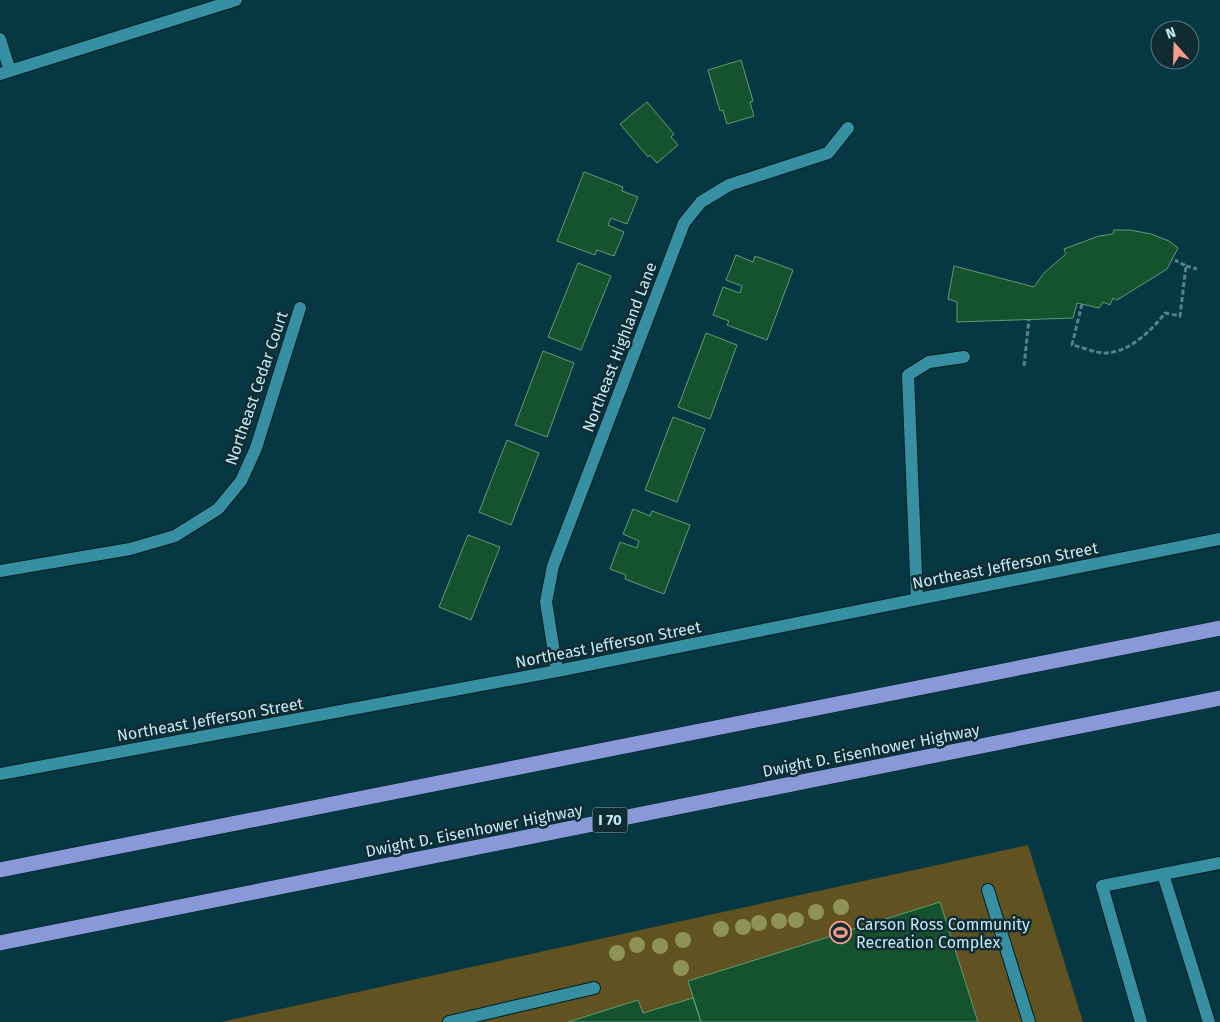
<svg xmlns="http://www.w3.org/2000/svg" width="1220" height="1022" viewBox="0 0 1220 1022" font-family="'Fira Sans',sans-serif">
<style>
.green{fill:#605221}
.building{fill:#14532e;stroke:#609c73}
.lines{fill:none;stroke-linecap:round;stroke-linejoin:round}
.minor-casing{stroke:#021e23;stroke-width:14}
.highway-casing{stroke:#021e23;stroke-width:16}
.path{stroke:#54828c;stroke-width:3;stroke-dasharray:5 2.5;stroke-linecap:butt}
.minor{stroke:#3690a2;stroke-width:12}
.highway{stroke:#8998d7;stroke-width:15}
.tree{fill:#8e9356}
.labels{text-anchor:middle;stroke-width:5;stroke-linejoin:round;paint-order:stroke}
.shield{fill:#102c32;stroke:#8db1ba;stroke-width:1}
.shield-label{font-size:15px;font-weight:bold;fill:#c2eaf4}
.street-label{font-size:16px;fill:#c2eaf4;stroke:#102c32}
.poi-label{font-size:16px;fill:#c2eaf4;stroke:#102c32;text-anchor:start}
</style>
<rect width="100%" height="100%" fill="#053842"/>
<path class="green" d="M1028 845 1083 1022H221Z"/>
<path class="building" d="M741 60 753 101 750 102 754 116 727 124 723 110 720 111 708 70Z
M647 102 674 134 671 137 678 145 657 163 650 155 648 157 620 124Z
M584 172 623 187 622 191 638 197 627 224 611 218 608 225 624 232 614 256 597 250 595 255 557 241Z
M1114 230H1130L1151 234 1169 241 1178 248 1167 269 1117 300 1113 298 1110 305 1103 302 1099 308 1077 303 1073 318 957 322V302L948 299 954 266 1034 287 1044 273 1066 254 1064 249 1099 236 1113 234Z
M736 255 753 262 755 256 793 270 767 340 727 325 729 321 713 315 723 287 740 293 742 286 726 280Z
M578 263 611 276 581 350 548 337Z
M706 333 737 345 710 419 678 407Z
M543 351 574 363 547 437 515 425Z
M673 417 705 429 677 502 645 490Z
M507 440 539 453 511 525 479 512Z
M633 509 650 516 652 511 690 525 664 594 625 579 626 575 610 569 620 542 637 548 639 541 623 534Z
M468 535 500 547 471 620 439 607Z
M940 902 978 1022H701L688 981Z
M693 998 701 1022H568L638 1000 643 1013Z"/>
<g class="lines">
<defs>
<path id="minor" d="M0 39 10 71
M0 74 236 0
M0 571 130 549 175 536 218 509 241 481 256 448 300 308
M917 599 908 375 929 362 964 357
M557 671 546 602 553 566 684 223 701 202 729 185 828 153 848 128
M0 774 557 671 1220 539
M1163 874 1209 1022
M988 890 1029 1022
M449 1022 594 988
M1141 1022 1102 886 1220 863"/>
<path id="highway" d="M0 870 1220 628
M0 943 1220 698"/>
</defs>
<use href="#minor" class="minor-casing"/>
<use href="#highway" class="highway-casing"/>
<path class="path" d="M1186 266 1197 269
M1082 304 1072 345C1082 347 1093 352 1103 353 1128 354 1151 331 1165 313L1180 316 1186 266 1175 260
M1024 366 1029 319"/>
<use href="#minor" class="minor"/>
<use href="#highway" class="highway"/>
</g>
<g class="tree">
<circle cx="841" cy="907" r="8"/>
<circle cx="816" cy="912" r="8"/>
<circle cx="796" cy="920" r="8"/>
<circle cx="779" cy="921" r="8"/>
<circle cx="759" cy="923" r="8"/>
<circle cx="743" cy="927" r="8"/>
<circle cx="721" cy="929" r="8"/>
<circle cx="683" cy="940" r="8"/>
<circle cx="637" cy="945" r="8"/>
<circle cx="660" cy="946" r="8"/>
<circle cx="617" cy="953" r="8"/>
<circle cx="681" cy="968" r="8"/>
</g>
<defs>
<symbol id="stadium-ring" viewBox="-11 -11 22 22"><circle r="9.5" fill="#102c32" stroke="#f49e8a" stroke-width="1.5"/><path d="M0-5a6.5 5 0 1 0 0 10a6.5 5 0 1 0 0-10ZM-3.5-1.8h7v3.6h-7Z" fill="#f49e8a"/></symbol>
</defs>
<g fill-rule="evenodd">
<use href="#stadium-ring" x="828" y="920" width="25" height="25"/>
</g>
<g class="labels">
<rect class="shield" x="592.5" y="807.5" width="35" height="25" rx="4"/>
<g class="shield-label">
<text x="610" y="825">I 70</text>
</g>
<g class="street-label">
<text transform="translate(619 347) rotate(-69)" y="6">Northeast Highland Lane</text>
<text transform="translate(256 388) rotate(-71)" y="6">Northeast Cedar Court</text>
<text transform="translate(1005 565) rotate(-11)" y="6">Northeast Jefferson Street</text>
<text transform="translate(608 644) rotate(-11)" y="6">Northeast Jefferson Street</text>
<text transform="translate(210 719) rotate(-10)" y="6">Northeast Jefferson Street</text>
<text transform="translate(871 750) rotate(-11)" y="6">Dwight D. Eisenhower Highway</text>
<text transform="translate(474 830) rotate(-11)" y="6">Dwight D. Eisenhower Highway</text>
</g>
<g class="poi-label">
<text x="856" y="930">Carson Ross Community<tspan x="856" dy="18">Recreation Complex</tspan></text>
</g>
</g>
<g transform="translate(1175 45) rotate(340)"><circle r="24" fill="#102c32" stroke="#577880"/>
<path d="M0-4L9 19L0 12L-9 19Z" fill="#f49e8a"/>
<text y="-8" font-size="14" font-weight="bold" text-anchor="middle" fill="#c2eaf4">N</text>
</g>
</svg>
